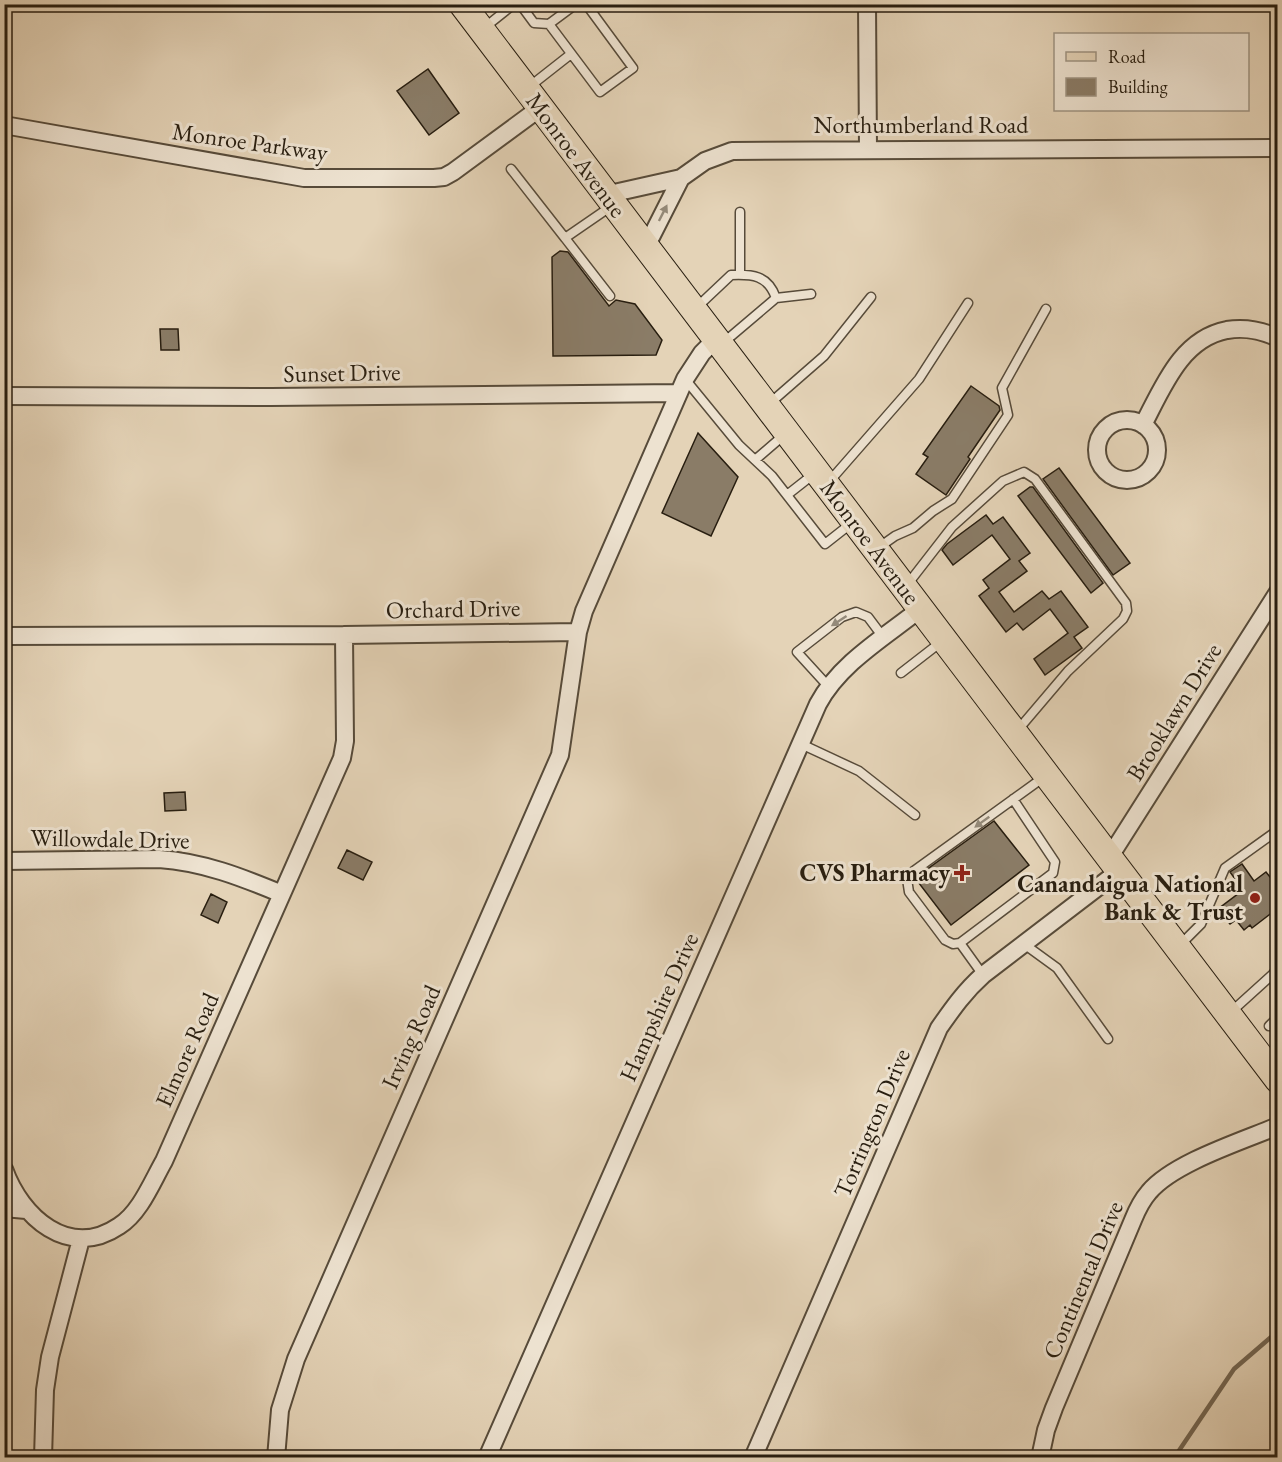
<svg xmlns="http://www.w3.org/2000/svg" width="1282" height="1462" viewBox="0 0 1282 1462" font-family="'EB Garamond',serif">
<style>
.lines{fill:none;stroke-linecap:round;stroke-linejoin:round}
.stream{stroke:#726552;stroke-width:4.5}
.building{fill:#8a7c67;stroke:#281e10;stroke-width:1.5}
.service-casing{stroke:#574b3a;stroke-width:11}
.minor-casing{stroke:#574b3a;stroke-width:20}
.primary-casing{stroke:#281e10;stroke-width:28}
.service{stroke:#ede2d0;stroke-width:8}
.minor{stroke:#ede2d0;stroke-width:16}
.primary{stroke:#e4d3b7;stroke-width:26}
.oneway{fill:#948a7a}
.poi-dot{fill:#8f2418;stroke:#ede2d0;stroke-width:2}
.labels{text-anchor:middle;stroke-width:6;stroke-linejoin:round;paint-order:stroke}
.street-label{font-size:24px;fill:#281e10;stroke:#ede2d0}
.poi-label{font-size:24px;font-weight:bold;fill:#281e10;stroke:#ede2d0;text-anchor:end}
</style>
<rect width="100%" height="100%" fill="#e4d3b7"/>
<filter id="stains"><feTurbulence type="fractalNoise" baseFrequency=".00333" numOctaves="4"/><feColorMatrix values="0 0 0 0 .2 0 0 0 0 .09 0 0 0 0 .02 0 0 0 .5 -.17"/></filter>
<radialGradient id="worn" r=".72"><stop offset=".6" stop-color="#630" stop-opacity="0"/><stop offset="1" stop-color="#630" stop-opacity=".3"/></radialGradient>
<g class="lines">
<path class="stream" d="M1174 1458 1234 1369 1278 1331"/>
</g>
<path class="building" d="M428 69 459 113 429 135 397 91Z
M560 251 568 252 609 306 616 300 635 304 662 340 656 355 553 356 552 257Z
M160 329H178L179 350H161Z
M971 386 999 406 1000 410 968 457 970 459 946 495 916 474 928 457 923 454Z
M698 433 738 477 711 536 662 513Z
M1059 468 1130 563 1113 575 1043 479Z
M1030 487H1033L1103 583 1091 593 1018 496Z
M986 515 993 524 1003 517 1030 553 1019 561 1027 571 999 592 1014 612 1042 591 1049 599 1061 591 1088 627 1074 637 1082 648 1045 675 1034 659 1068 633 1050 609 1023 630 1017 623 1006 632 979 596 989 588 983 580 1010 559 992 535 953 565 942 550 947 544Z
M185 792 186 810 165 811 164 793Z
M994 821 1029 865 951 925 915 878Z
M347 850 372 862 363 880 338 868Z
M1242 864 1254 881 1266 872 1270 877 1278 872V908L1252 928 1250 925 1244 930 1236 920 1230 924 1218 909 1243 890 1230 872Z
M211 894 227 902 218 923 201 915Z"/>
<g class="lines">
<defs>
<path id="service" d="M520 4 534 23 549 24
M576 4 549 24 600 92 633 68 586 4
M484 28 514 4
M529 87 571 54
M511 169 565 238 613 205
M565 238 610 296
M740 274V212
M696 308 731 275C752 274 768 275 776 298
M723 343 776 298 811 294
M685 379 739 445 772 476 825 544 853 522
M769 404 824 356 871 297
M755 460 784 435
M828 483 919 379 968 303
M787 495 815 473
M878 548 895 536 913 528 933 511 952 499 1008 415 1002 388 1046 309
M907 585 952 527 1003 481 1024 472 1035 479 1126 603 1127 611 1123 619 1068 671 1017 731
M901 673 941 642
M828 686 797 652 842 617 856 612 868 617 883 637
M801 744 859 771 915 815
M1013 799 1055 862 1053 873 960 943 953 944 945 940 909 892 907 879 911 873 1044 777
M960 943 983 975
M1024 944 1057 968 1108 1039
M1180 945 1201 924 1225 868 1278 830
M1231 1012 1273 974 1278 967
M1269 1026 1278 1017"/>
<path id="minor" d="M867 4 868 149
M4 125 304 178H434L444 177 453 172 540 108
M605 195 681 178 705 161 732 151 1278 148
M646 247 681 178
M4 396 271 397 679 393
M1097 450a30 30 0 1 1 60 0a30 30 0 1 1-60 0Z
M1143 425C1163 387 1181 339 1227 330 1246 327 1261 330 1278 338
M4 636 344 635 578 632
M1109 858 1278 592
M4 861 159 859C203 862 241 877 282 894
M4 1169C21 1217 69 1260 119 1226 140 1213 152 1182 164 1161L342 758 345 741 344 635
M4 1208 26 1210
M43 1458 45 1390 50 1357 81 1239
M276 1458 280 1410 296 1359 560 755 578 632 584 611 685 379 702 353 715 340
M487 1458 818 704C840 663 885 637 920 609
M753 1458 939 1028C953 1008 965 991 983 975L1119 871
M1040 1458 1046 1430 1054 1408 1133 1220C1137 1210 1142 1200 1149 1192 1173 1163 1242 1141 1278 1126"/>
<path id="primary" d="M462 4 1278 1080"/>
</defs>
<use href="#service" class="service-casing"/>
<use href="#minor" class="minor-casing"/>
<use href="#primary" class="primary-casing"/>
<use href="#service" class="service"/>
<use href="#minor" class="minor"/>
<use href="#primary" class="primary"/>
</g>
<defs><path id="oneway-solid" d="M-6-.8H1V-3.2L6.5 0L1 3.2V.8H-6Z" transform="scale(1.5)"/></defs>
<g class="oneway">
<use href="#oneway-solid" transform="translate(663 213) rotate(-63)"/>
<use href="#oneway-solid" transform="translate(839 621) rotate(147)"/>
<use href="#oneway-solid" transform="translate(982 822) rotate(144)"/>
</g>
<g class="poi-dot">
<path d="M959 864h6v6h6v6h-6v6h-6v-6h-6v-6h6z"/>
<circle cx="1255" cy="898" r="6"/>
</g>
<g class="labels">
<g class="street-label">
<text x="921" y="133">Northumberland Road</text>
<text transform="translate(250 142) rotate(8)" y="8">Monroe Parkway</text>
<text transform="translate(576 155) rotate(53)" y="8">Monroe Avenue</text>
<text transform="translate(342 373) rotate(-1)" y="8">Sunset Drive</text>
<text transform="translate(870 542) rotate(53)" y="8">Monroe Avenue</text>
<text transform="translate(453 609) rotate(-1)" y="8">Orchard Drive</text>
<text transform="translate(1174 712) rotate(-58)" y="8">Brooklawn Drive</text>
<text transform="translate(110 839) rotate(1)" y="8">Willowdale Drive</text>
<text transform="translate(659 1007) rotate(-66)" y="8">Hampshire Drive</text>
<text transform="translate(411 1037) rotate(-66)" y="8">Irving Road</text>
<text transform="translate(187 1050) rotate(-66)" y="8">Elmore Road</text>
<text transform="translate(872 1123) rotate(-67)" y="8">Torrington Drive</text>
<text transform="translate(1083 1280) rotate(-67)" y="8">Continental Drive</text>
</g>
<g class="poi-label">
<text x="950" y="881">CVS Pharmacy</text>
<text x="1243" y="892">Canandaigua National<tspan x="1243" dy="28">Bank &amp; Trust</tspan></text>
</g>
</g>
<rect width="1282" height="1462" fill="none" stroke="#e4d3b7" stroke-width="24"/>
<rect x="6" y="6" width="1270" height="1450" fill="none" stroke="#281e10" stroke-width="3"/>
<rect x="12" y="12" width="1258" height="1438" fill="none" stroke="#281e10" stroke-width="1.5"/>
<rect x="1054" y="33" width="195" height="78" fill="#ede2d0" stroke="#9e9483" stroke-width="1.5"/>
<rect x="1066" y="52" width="30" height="9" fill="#e4d3b7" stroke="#9e9483" stroke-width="1.5"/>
<text x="1108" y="63" font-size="18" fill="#281e10">Road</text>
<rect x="1066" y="78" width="30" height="18" fill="#8a7c67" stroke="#9e9483" stroke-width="1.5"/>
<text x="1108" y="93" font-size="18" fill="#281e10">Building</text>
<rect width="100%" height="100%" filter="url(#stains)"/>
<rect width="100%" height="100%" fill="url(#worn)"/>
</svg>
